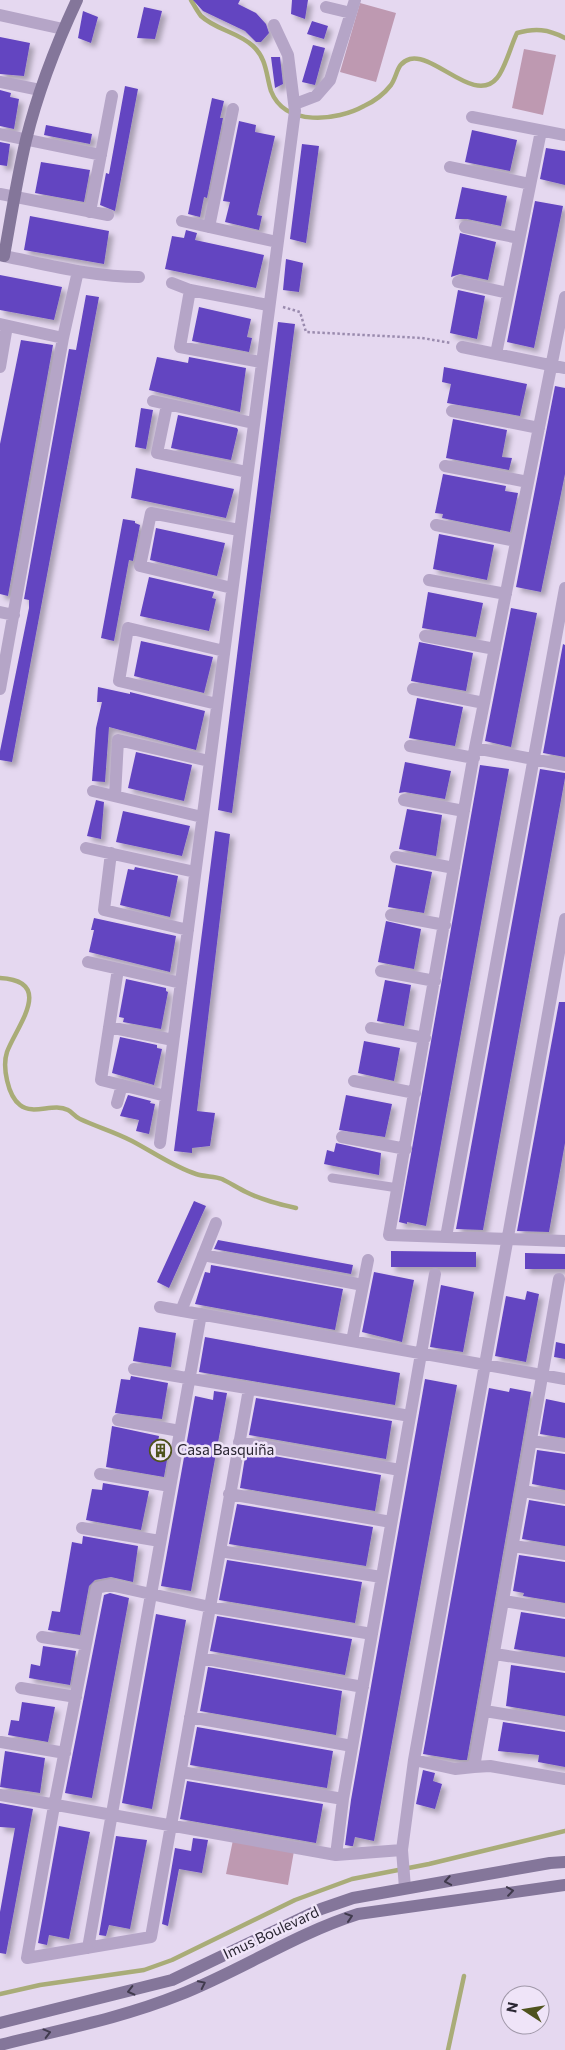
<svg xmlns="http://www.w3.org/2000/svg" width="565" height="2050" viewBox="0 0 565 2050" font-family="Commissioner,sans-serif">
<style>
.green{fill:#be99b1}
.lines{fill:none;stroke-linecap:round;stroke-linejoin:round}
.stream{stroke:#a9ac78;stroke-width:4.5}
.building{fill:#6344c1;filter:url(#shadow)}
.path{stroke:#9a8bae;stroke-width:2.5;stroke-dasharray:2.5 2.5;stroke-linecap:butt}
.lane{stroke:#b5a5c7;stroke-width:9}
.street{stroke:#b5a5c7;stroke-width:12}
.secondary{stroke:#84769a;stroke-width:12}
.oneway{stroke:#403a4d}
.labels{text-anchor:middle;stroke-width:5;stroke-linejoin:round;paint-order:stroke}
.poi-label{font-size:15px;fill:#2a2633;stroke:#efe4f8;text-anchor:start}
.street-label{font-size:15px;fill:#2a2633;stroke:#efe4f8}
</style>
<defs>
<filter id="shadow"><feDropShadow dx="4.5" dy="4.5" stdDeviation="2.5" flood-color="#0004"/></filter>
</defs>
<rect width="100%" height="100%" fill="#e5d8f0"/>
<path class="green" d="M360 3 396 13 376 82 340 72Z
M524 49 556 55 543 115 512 108Z
M233 1840 294 1851 288 1885 226 1874Z"/>
<g class="lines">
<path class="stream" d="M191 0C194 5 197 11 201 16 216 30 238 32 253 46 267 59 266 75 271 91 285 127 337 121 364 106 375 101 384 94 391 85 398 75 396 63 410 59 435 53 475 105 497 78 505 69 511 45 517 33 535 28 548 29 565 38
M0 978C56 981 16 1027 7 1052 2 1067 8 1096 20 1105 34 1116 53 1102 68 1110 72 1112 75 1117 80 1119 97 1127 115 1132 132 1141 153 1152 174 1167 196 1174 205 1177 214 1176 222 1179 230 1183 238 1188 246 1192 262 1200 279 1204 296 1208
M0 1994 40 1985 144 1970 172 1960 295 1900 352 1879 429 1864 565 1831
M448 2050 464 1976"/>
</g>
<path class="building" d="M193 0H240L238 4 256 13 266 24 269 33 261 42H256L245 31 203 11Z
M292 0H308L305 19 291 14Z
M144 7 162 11 155 39 137 38Z
M83 11 98 17 91 43 78 38Z
M312 21 328 26 324 39 307 34Z
M0 37 30 43 24 76 0 74Z
M313 45 325 48 315 85 302 82Z
M271 57H280L283 84 275 88Z
M125 86 138 89 115 211 100 205 106 173 109 174Z
M0 90 11 93 10 97 19 99 14 129 0 126Z
M212 98 224 101 220 118H223L207 198 204 197 200 217 188 214Z
M239 121 256 125 255 132 275 136 257 215 262 216 259 230 225 222 230 202 223 201Z
M46 125 92 134 90 144 44 135Z
M472 130 517 140 510 171 465 162Z
M0 142 10 144 7 166 0 165Z
M302 144 319 146 306 243 290 239Z
M546 148 565 151V185L540 179Z
M41 162 90 170 84 202 35 193Z
M462 187 507 196 501 226 467 219H455Z
M535 201 563 206 534 348 507 342Z
M30 216 109 231 104 264 24 250Z
M186 230 197 233 195 240 264 255 256 288 165 269 172 236 184 238Z
M460 233 496 242 488 280 460 274 451 277Z
M286 259 303 263 299 292 283 290Z
M0 275 62 287 54 320 0 310Z
M458 290 485 296 477 339 450 333Z
M86 295 99 297 12 762 0 760V751L29 608V600L24 599 69 349 76 350Z
M199 307 251 319 247 337 252 338 249 352 192 341Z
M278 322 295 324 232 813 218 810Z
M21 340 53 345 8 596 0 594V444Z
M157 357 188 363 189 357 246 368 240 412 149 390Z
M444 367 527 384 520 416 447 403 451 384 442 382Z
M555 386 565 388V474L541 592 516 587Z
M141 408 153 410 146 449 135 447Z
M178 415 237 428 238 430 231 460 171 448Z
M453 419 507 430 502 457 512 458 509 470 446 458Z
M136 468 234 489 226 518 131 498Z
M443 474 506 486 505 491 518 493 510 532 442 518 443 514 435 513Z
M123 519 135 521V523L140 525 133 561 129 560 114 641 101 638Z
M156 528 225 543 217 576 150 560Z
M439 534 494 545 487 580 433 569Z
M149 577 214 592 212 598 216 599 209 631 140 616Z
M428 592 483 603 476 637 422 628Z
M511 608 537 613 511 747 485 741Z
M141 641 213 657 204 693 134 676Z
M419 642 473 653 466 691 411 681Z
M563 644 565 645V757L543 753Z
M98 687 130 694V692L205 711 196 750 109 727 105 782 92 781 96 728 102 702H97Z
M417 698 463 707 455 746 409 738Z
M136 752 192 765 184 801 128 788Z
M405 762 451 771 445 799 405 792 399 793Z
M480 765 509 769 426 1226 407 1222V1224L399 1222Z
M540 769 565 773V778L488 1202 483 1230 456 1229Z
M96 800 104 802 101 839 87 836Z
M407 809 442 815 436 856 399 849Z
M123 811 190 826 182 856 116 842Z
M215 831 230 834 197 1111 215 1113 210 1146 192 1148V1153L174 1151Z
M396 865 432 872 424 913 388 907Z
M135 867 178 876 170 917 120 905 128 869 134 870Z
M94 918 176 936 170 972 89 952 94 930H91Z
M386 921 421 929 414 969 378 962Z
M126 979 166 988V991L168 992 161 1029 123 1022 124 1018 119 1017Z
M385 980 411 985 404 1026 377 1021Z
M559 1002H565V1143L549 1232 517 1231Z
M120 1037 157 1045V1048L162 1049 154 1085 112 1073Z
M364 1041 400 1048 394 1081 358 1073Z
M128 1095 151 1101 150 1103 155 1104 149 1134 136 1131 139 1120 120 1116Z
M346 1095 392 1104 385 1137 339 1130Z
M336 1143 381 1153 379 1175 324 1164 327 1150 334 1152Z
M194 1201 206 1206 169 1288 157 1282Z
M218 1240 353 1265 351 1274 214 1249Z
M391 1251 476 1252V1267H391Z
M525 1253 565 1254V1269H525Z
M211 1265 343 1289 335 1330 195 1304 205 1272 210 1273Z
M374 1272 414 1280 402 1342 362 1332Z
M441 1285 474 1292 463 1352 430 1347Z
M527 1291 539 1294 526 1362 495 1356 506 1296 525 1300Z
M139 1327 176 1333 171 1367 133 1361Z
M205 1337 400 1373 395 1405 199 1372Z
M556 1342 565 1344V1359L554 1357Z
M131 1376 168 1383 162 1419 115 1413 121 1379 130 1380Z
M425 1379 457 1385 374 1841 355 1837 353 1846H351L345 1845 351 1800Z
M489 1388 509 1392 510 1388 531 1392 467 1760H460L423 1754Z
M214 1391 227 1393 191 1591 161 1586 195 1396 213 1400Z
M256 1398 392 1421 386 1459 249 1435Z
M546 1399 565 1403V1438L540 1434Z
M112 1426 159 1436 158 1442 170 1443 164 1477 106 1467Z
M537 1450 565 1454V1490L532 1484Z
M246 1451 381 1475 375 1511 240 1488Z
M103 1483 149 1491 141 1530 86 1520 92 1489 102 1490Z
M529 1500 565 1506V1546L522 1539Z
M237 1504 373 1527 366 1566 229 1544Z
M83 1536 138 1546 133 1582 111 1577 95 1580 89 1586 80 1635 48 1630 52 1611 60 1612 72 1542 82 1544Z
M519 1555 565 1562V1603L523 1596 524 1593 513 1591Z
M227 1560 362 1582 355 1623 219 1600Z
M110 1593 129 1598 92 1798 65 1793 104 1595Z
M521 1612 565 1619V1657L514 1649Z
M156 1614 186 1620 152 1809 122 1803Z
M217 1616 352 1639 345 1675 210 1651Z
M43 1646 76 1651 70 1685 29 1678 31 1664 40 1666Z
M511 1665 565 1673V1716L506 1706Z
M208 1667 342 1691 336 1735 200 1711Z
M22 1702 55 1707 48 1742 8 1735 11 1720 19 1721Z
M503 1722 565 1732V1767L538 1762 539 1755 498 1751Z
M197 1727 333 1751 327 1788 190 1765Z
M5 1751 45 1758 40 1793 0 1787Z
M423 1770 435 1773 433 1781 442 1784 435 1809 416 1804Z
M187 1781 323 1804 316 1843 180 1819Z
M0 1803 33 1809 6 1954 0 1953V1912L15 1828 0 1827Z
M59 1826 90 1832 69 1939 49 1935 47 1945 38 1943Z
M116 1836 147 1840 130 1929 109 1925 106 1936 99 1935Z
M193 1838 208 1840 202 1873 179 1869 168 1926 162 1924 175 1848 191 1851Z"/>
<g class="lines">
<path class="path" d="M283 307 300 312 306 332 422 338 451 343"/>
<path class="lane" d="M332 1178 398 1188"/>
<path class="street" d="M326 7 351 13
M0 15 63 29
M0 82 40 90
M295 104 316 96 330 80 355 0
M472 117 565 135
M0 134 101 155
M450 167 530 184
M0 194 108 215
M90 212 112 96
M182 221 277 242
M209 227 233 109
M465 227 519 238
M4 256C48 265 93 277 139 277
M458 282 508 293
M172 283 190 290 268 305
M190 290 180 347 260 362
M565 297 475 748 389 1235 565 1241
M0 324 63 338
M462 347 565 368
M496 354 541 131
M0 367 7 326
M153 401 253 423
M167 405 157 453 247 472
M452 411 539 428
M445 466 528 482
M436 525 516 541
M429 580 506 594
M232 588 140 566 151 513 239 530
M0 612 14 615
M425 636 495 649
M0 689 63 338 78 271
M413 689 484 703
M217 704 119 681 128 628 224 651
M410 746 474 758
M475 748 565 765
M93 791 202 817
M115 796 118 740 209 761
M404 800 464 811
M86 848 195 872
M111 853 104 910 188 930
M396 857 454 868
M391 915 445 925
M88 962 181 983
M118 969 101 1080 166 1096
M381 971 435 981
M109 1027 173 1040
M371 1028 425 1038
M354 1081 415 1093
M117 1103 122 1085
M342 1137 406 1149
M160 1143 295 111 288 55 274 25
M446 1237 565 588
M203 1255 363 1285
M160 1307 565 1379
M181 1311 216 1223
M352 1341 368 1260
M134 1369 410 1416
M249 1389C216 1572 184 1755 151 1937L27 1958 54 1806 97 1588 110 1585 210 1607 372 1634
M118 1420 180 1431
M532 1441 565 1446
M239 1442 400 1470
M100 1474 170 1486
M523 1491 565 1498
M229 1494 391 1522
M82 1528 160 1541
M514 1546 565 1554
M220 1551 381 1577
M504 1601 565 1611
M42 1637 86 1644
M495 1654 565 1665
M201 1658 363 1687
M21 1688 76 1697
M485 1711 565 1724
M190 1717 352 1746
M1 1742 65 1753
M414 1760 455 1769 474 1767 559 1279
M474 1767 490 1766 565 1779
M181 1772 343 1799
M0 1795 336 1855 402 1850 414 1760 565 919
M402 1850 405 1888
M336 1855 343 1799 435 1274
M88 1948 201 1314"/>
<path class="secondary" d="M0 255 4 256C11 217 17 178 26 140 38 91 56 45 77 0
M0 2023 172 1980 321 1909 353 1898 550 1863 565 1862
M0 2045C59 2030 122 2018 179 1995 240 1971 295 1934 358 1914L565 1885"/>
</g>
<defs><path id="oneway-chevron" d="M-2-3.5L2.5 0L-2 3.5" fill="none" stroke-width="1.6" stroke-linecap="round" stroke-linejoin="round" transform="scale(1.25)"/></defs>
<g class="oneway">
<use href="#oneway-chevron" transform="translate(448 1881) rotate(170)"/>
<use href="#oneway-chevron" transform="translate(510 1891) rotate(-8)"/>
<use href="#oneway-chevron" transform="translate(349 1917) rotate(-18)"/>
<use href="#oneway-chevron" transform="translate(202 1984) rotate(-26)"/>
<use href="#oneway-chevron" transform="translate(131 1991) rotate(166)"/>
<use href="#oneway-chevron" transform="translate(47 2033) rotate(-15)"/>
</g>
<defs>
<symbol id="building-ring" viewBox="-11 -11 22 22"><circle r="9.5" fill="#efe4f8" stroke="#4f531d" stroke-width="1.5"/><path d="M-4-6H4V6H1V3H-1V6H-4ZM-2.5-4.3h1.7v1.8h-1.7ZM.8-4.3h1.7v1.8H.8ZM-2.5-1h1.7V.8h-1.7ZM.8-1h1.7V.8H.8Z" fill="#4f531d"/></symbol>
</defs>
<g fill-rule="evenodd">
<use href="#building-ring" x="148" y="1438" width="25" height="25"/>
</g>
<g class="labels">
<g class="poi-label">
<text x="177" y="1455">Casa Basquiña</text>
</g>
<g class="street-label">
<text transform="translate(271 1933) rotate(-25)" y="5">Imus Boulevard</text>
</g>
</g>
<g transform="translate(525 2010) rotate(282)"><circle r="24" fill="#efe4f8" stroke="#a098a9"/>
<path d="M0-4L9 19L0 12L-9 19Z" fill="#4f531d"/>
<text y="-8" font-size="14" font-weight="bold" text-anchor="middle" fill="#2a2633">N</text>
</g>
</svg>
